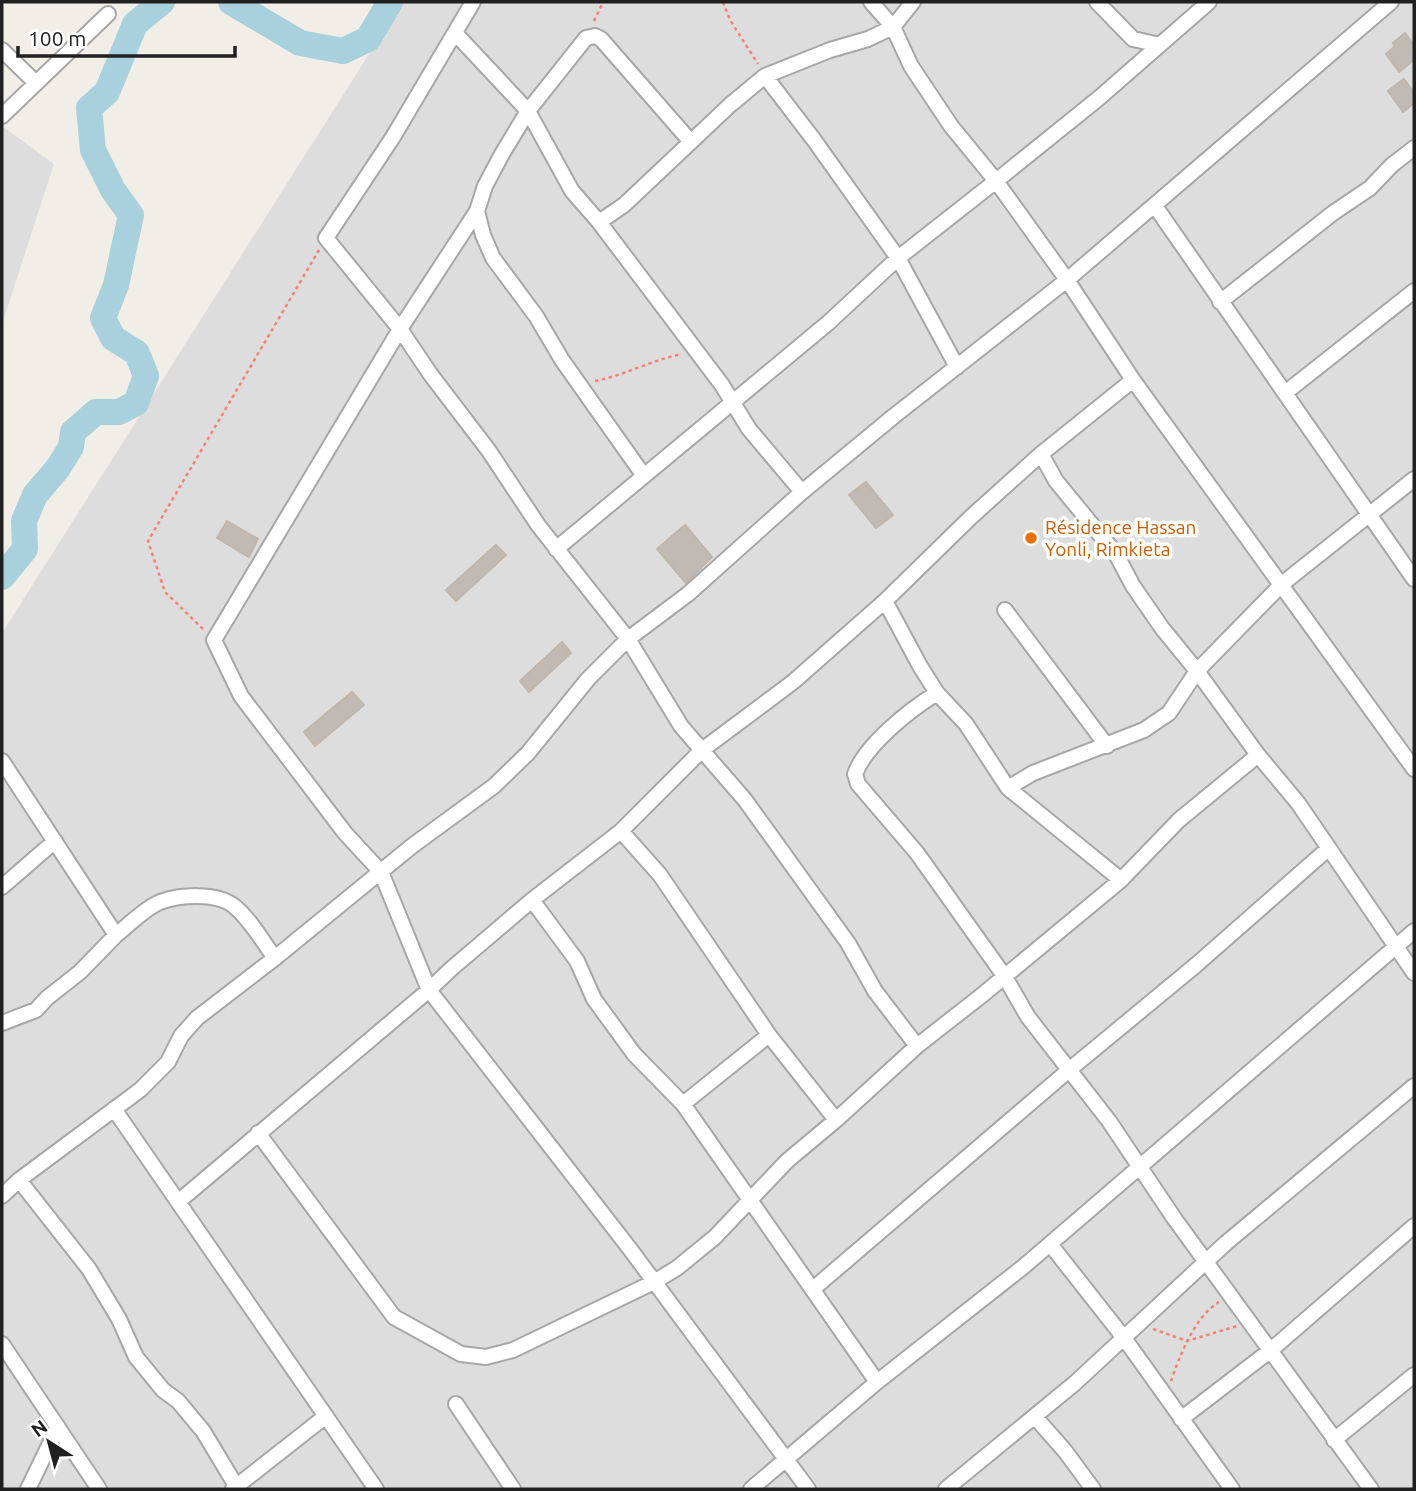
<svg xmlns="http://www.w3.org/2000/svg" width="1416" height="1491" viewBox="0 0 1416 1491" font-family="Ubuntu,sans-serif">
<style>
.residential{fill:#dedddd}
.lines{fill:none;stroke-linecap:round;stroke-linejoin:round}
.river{stroke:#a9d0dd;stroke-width:26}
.building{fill:#c1bab4;stroke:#c2b5aa;stroke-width:2}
.street-casing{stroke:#a7a7a7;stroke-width:18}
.path{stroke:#f78272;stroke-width:2.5;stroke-dasharray:3.5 3.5;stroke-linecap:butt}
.street{stroke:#fff;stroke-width:14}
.food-dot{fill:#e8710a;stroke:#fff;stroke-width:2.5}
.labels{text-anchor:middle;stroke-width:7;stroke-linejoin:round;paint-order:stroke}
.food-label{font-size:19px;fill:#c56008;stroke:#fff;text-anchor:start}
</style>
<rect width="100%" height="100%" fill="#f1eee7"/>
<path class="residential" d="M402 2H1414V1489H2V633Z
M2 126 54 164 2 324Z"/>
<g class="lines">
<path class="river" d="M231 2 300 43 343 51 368 39 390 2
M2 577 25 549 24 521 35 495 58 468 71 447 73 432 96 412H119L136 403 146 376 137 353 113 338 103 318 116 285 131 215 113 190 93 150 89 108 107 92 135 24 162 2"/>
</g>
<path class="building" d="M1405 33 1414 45V60L1399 72 1386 54 1395 46 1393 43Z
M1404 79 1414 93V103L1403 112 1388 91Z
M866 482 893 515 876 528 849 495Z
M227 521 258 539 249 557 217 538Z
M685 525 712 557 686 583 657 549Z
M496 545 506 555 456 601 446 590Z
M562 642 571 653 529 692 520 681Z
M352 692 364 705 315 746 304 732Z"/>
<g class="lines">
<defs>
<path id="street" d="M473 2 393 137 326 238 400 329 431 375 489 451 538 525 628 639 681 726 745 800 848 943 875 991 917 1046
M1097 2 1133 39 1160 45
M1209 2 1099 98 996 181 1067 280 1133 380 1414 769
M455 33 528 111 572 191 599 222 722 385 749 429 802 492
M2 50 36 83
M765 76 814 140 898 258 957 367
M2 116 108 14
M1155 206 1414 579
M477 211 400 329 214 640 241 696 345 833 381 872 429 990 630 1249 808 1489
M599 222 624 205 730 105 765 76 830 50 868 39 893 27 913 2
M1220 302 1333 213 1370 188 1392 165 1414 148
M1285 393 1414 291
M1041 454 1056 481 1116 554 1133 586 1162 628 1197 671 1258 755 1298 803 1414 973
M644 476 562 360 536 316 493 258 483 235 477 211 485 186 502 154 528 111 586 38 595 36 601 39 691 142
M556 549 828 323 898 258 996 181 951 126 911 66 893 27 871 2
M885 601 920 666 937 693 966 724 1008 788 1121 880
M1005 610 1107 746
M937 693C911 709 866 744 855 774L858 784 917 853 1005 977 1028 1017 1109 1121 1174 1218 1371 1489
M2 761 116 935C129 925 145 908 160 902 180 895 216 892 234 906 251 920 262 941 275 958
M1008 788 1033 773 1144 730 1169 713 1197 671 1282 584 1414 479
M621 831 660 875 769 1035 836 1120
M2 887 55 841
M532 900 577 961 594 999 634 1054 683 1104 877 1382
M2 1023 36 1010 47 998 80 972 116 935
M683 1104 769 1035
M114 1109 376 1489
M258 1133 394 1317 461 1354 486 1357 513 1350 654 1282 677 1268 715 1237 787 1161 836 1120 917 1046 981 996 1121 880 1179 820 1258 755
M19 1180 89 1269 119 1319 136 1357 163 1390 178 1401 203 1431 238 1489
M2 1196 19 1180 140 1090 168 1062 181 1036 197 1018 275 958 412 846 494 786 528 753 588 679 628 639 688 594 802 492 894 416 1067 280 1391 2
M178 1202 429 990 451 969 532 900 621 831 702 750 793 682 885 601 971 517 1041 454 1133 380
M1050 1244 1124 1338 1232 1489
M813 1289 1069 1070 1196 965 1329 848
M2 1344 99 1489
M456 1404 513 1489
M1035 1417 1065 1451 1093 1489
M1181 1419 1271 1350 1414 1226
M1334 1440 1414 1375
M28 1489 58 1427
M233 1489 326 1416
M751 1489 877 1382 1023 1267 1414 931
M946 1489 1075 1383 1226 1243 1414 1086"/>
</defs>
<use href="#street" class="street-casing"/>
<path class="path" d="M723 2 730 20 758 64
M594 21 603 2
M595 381C625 375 652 360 682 354
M203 629 165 592 148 541 319 250
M1153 1329 1187 1341 1237 1326
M1171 1381C1180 1355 1195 1316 1219 1302"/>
<use href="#street" class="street"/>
</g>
<circle class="food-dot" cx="1031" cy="538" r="7"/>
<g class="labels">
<g class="food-label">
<text x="1045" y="534">Résidence Hassan<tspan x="1045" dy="22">Yonli, Rimkieta</tspan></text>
</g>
</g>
<rect width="1416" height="1491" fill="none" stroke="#202020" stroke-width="7"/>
<g transform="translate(49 1442) rotate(324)" stroke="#ffffff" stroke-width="5" paint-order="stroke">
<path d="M0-5L12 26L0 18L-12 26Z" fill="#202020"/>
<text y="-10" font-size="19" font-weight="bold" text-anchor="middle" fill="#202020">N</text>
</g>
<path d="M18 46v10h217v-10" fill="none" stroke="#202020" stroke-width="3.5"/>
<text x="28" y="46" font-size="21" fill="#202020" stroke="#ffffff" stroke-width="5" paint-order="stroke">100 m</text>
</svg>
